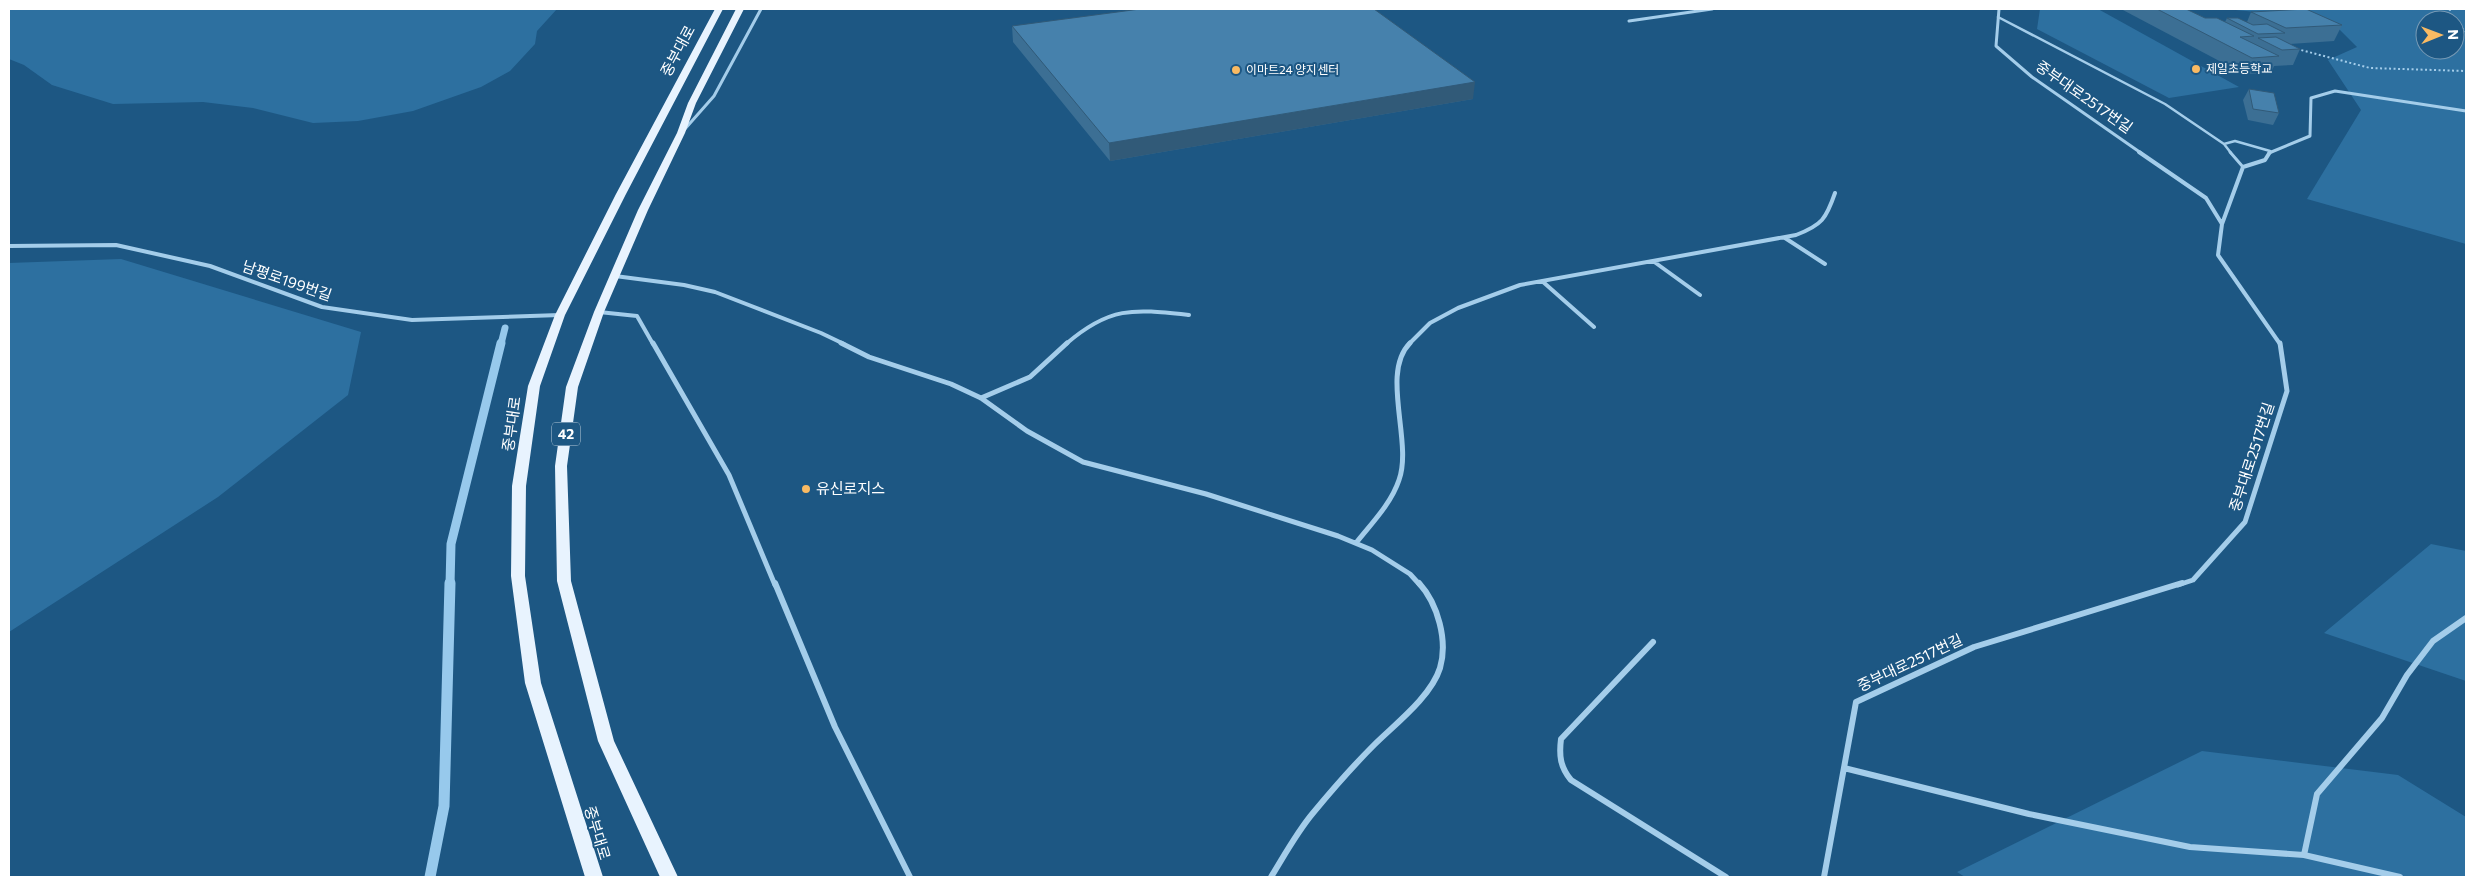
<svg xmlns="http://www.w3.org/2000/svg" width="2475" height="886" viewBox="0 0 2475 886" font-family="Commissioner,'Noto Sans KR',sans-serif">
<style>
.green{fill:#2d70a0;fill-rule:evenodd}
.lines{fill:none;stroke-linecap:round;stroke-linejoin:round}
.stream-far2{stroke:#97c9ec;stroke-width:7}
.stream-far1{stroke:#97c9ec;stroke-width:9}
.stream{stroke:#97c9ec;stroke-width:11}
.path{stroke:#a4cdea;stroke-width:2;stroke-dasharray:2 2.5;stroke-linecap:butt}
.lane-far1{stroke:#a4cdea;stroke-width:2.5}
.lane{stroke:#a4cdea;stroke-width:3}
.street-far3{stroke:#a4cdea;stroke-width:3}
.street-far2{stroke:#a4cdea;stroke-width:4}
.street-far1{stroke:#a4cdea;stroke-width:5}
.street{stroke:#a4cdea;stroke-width:6}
.primary{fill:#e8f3fe;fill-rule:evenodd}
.wall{fill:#3c6f94}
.shaded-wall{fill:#315a78}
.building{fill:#4681ac;stroke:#315a78}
.poi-dot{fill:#f9ba63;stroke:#1d5783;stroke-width:2}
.labels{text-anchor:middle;stroke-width:4;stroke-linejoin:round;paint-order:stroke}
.far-poi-label{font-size:12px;fill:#fff;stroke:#1d5783;text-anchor:start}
.shield{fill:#1d5783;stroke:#bbcdda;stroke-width:1}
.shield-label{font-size:14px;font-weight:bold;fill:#fff}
.street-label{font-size:15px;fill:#fff;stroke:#1d5783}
.poi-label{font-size:15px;fill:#fff;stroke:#1d5783;text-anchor:start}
</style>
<rect width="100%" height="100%" fill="#1d5783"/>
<path class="green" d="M9 9H557L537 31 535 44 510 71 481 87 413 111 358 121 313 123 253 108 203 102 113 104 52 85 24 65 9 59Z
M2040 9H2098L2239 87 2169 98 2037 29Z
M2225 9H2466V244L2307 199 2361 110 2328 60 2357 47 2329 19ZM2425 20H2455V50H2425Z
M121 259 361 332 348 395 218 497 9 632V263Z
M2431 544 2466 551V681L2324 633Z
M2202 751 2398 775 2466 817V877H1965L1957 872Z"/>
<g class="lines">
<path class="stream-far2" d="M501 344 505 328"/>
<path class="stream-far1" d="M450 585 451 544 501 343"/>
<path class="stream" d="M430 877 444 806 450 583"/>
<path class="path" d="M2450 9 2449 17 2452 20
M2455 22 2466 32
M2297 49 2370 68 2466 71"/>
<path class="lane-far1" d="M1998 17 2165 104 2224 144 2231 153
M2224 144 2235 141 2270 151"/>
<path class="lane" d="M2230 152 2243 167"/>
<path class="street-far3" d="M1999 9 1996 46 2032 77 2141 153
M1629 21 1712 9
M684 130 714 96 761 9
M2269 153 2310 136 2311 98 2335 91 2466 111"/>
<path class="street-far2" d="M2139 152 2206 198 2222 224 2218 255 2280 344
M2222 224 2243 167 2265 160 2270 152
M1785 238 1825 264
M9 246 116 245 210 266 322 307 412 320 560 315
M1653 261 1700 295
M615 276 684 285 715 292 821 333 844 344
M1542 281 1594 327
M599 312 637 316 653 344
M1066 344C1110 306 1133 309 1189 315
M1409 344 1430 323 1458 308 1520 285 1796 235C1822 225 1826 219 1835 193"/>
<path class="street-far1" d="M653 343 729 475 775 585
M841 343 869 357 951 384 981 398 1027 431 1083 462 1206 494 1338 536 1372 550 1410 574 1420 585
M981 398 1030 377 1067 343
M1356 543C1371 524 1391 504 1399 480 1413 442 1380 373 1410 343
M2178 585 2193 580 2245 522 2287 391 2280 343"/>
<path class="street" d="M775 583 835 727 910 877
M1653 642 1561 739C1559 755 1560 767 1571 780L1726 877
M1844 768 2029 814 2190 847 2304 855 2400 877
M2304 855 2317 794 2382 718 2407 675 2433 641 2466 618
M1271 877C1284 856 1297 832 1313 813 1332 790 1352 767 1374 745 1394 725 1431 697 1440 668 1448 641 1438 604 1419 583
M1824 877 1856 702 1974 647 2182 583"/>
<path class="primary" d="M715 9H723L626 194 565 315 540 386 526 486 525 576 541 683 603 877H585L525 683 511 576 512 486 528 386 555 315 616 194Z
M736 9H744L696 103 685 133 648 210 604 312 578 387 567 466 571 581 614 741 678 877H660L598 741 557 581 555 466 566 387 594 312 638 210 677 133 688 103Z"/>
</g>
<path class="wall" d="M2121 9H2186L2205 18 2225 22 2227 18 2247 22 2251 12 2342 25 2334 41 2290 44 2300 49 2293 65 2274 66 2271 73 2244 74Z
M1012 26 1473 99 1110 161 1013 42Z
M2249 89 2279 113 2273 125 2248 120 2243 100Z"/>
<path class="shaded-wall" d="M1475 82 1473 99 1110 161 1109 143Z"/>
<path class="building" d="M1140 9H1374L1475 82 1109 143 1012 26Z
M2157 9H2186L2205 18H2217L2254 36 2240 37 2279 56 2252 58Z
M2306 9 2342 25 2286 28 2251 12Z
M2227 18H2238L2253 25 2267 24 2285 33 2258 34Z
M2276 37 2300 49 2282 50 2258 38Z
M2249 89 2274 93 2279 113 2253 109Z"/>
<g class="poi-dot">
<circle cx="2196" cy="69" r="5"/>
<circle cx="1236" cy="70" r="5"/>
<circle cx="806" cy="489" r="5"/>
</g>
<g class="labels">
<g class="far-poi-label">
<text x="2206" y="73">제일초등학교</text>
<text x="1246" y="74">이마트24 양지센터</text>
</g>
<rect class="shield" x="552" y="422.5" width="28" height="23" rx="4"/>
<g class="shield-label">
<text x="566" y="439">42</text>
</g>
<g class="street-label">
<text transform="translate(678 51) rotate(-62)" y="5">중부대로</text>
<text transform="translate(2084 97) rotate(35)" y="5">중부대로2517번길</text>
<text transform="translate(287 281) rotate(19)" y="5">남평로199번길</text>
<text transform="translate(512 424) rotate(-82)" y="5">중부대로</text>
<text transform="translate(2252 457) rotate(-72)" y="5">중부대로2517번길</text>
<text transform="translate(1910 663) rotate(-25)" y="5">중부대로2517번길</text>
<text transform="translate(597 833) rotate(73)" y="5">중부대로</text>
</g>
<g class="poi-label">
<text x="816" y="494">유신로지스</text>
</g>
</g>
<rect width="2475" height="886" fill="none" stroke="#ffffff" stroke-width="20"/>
<g transform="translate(2440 35) rotate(89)"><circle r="24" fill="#1d5783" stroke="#779ab5"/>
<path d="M0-4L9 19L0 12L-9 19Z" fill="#f9ba63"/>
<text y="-8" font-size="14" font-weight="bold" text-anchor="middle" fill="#ffffff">N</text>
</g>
</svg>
